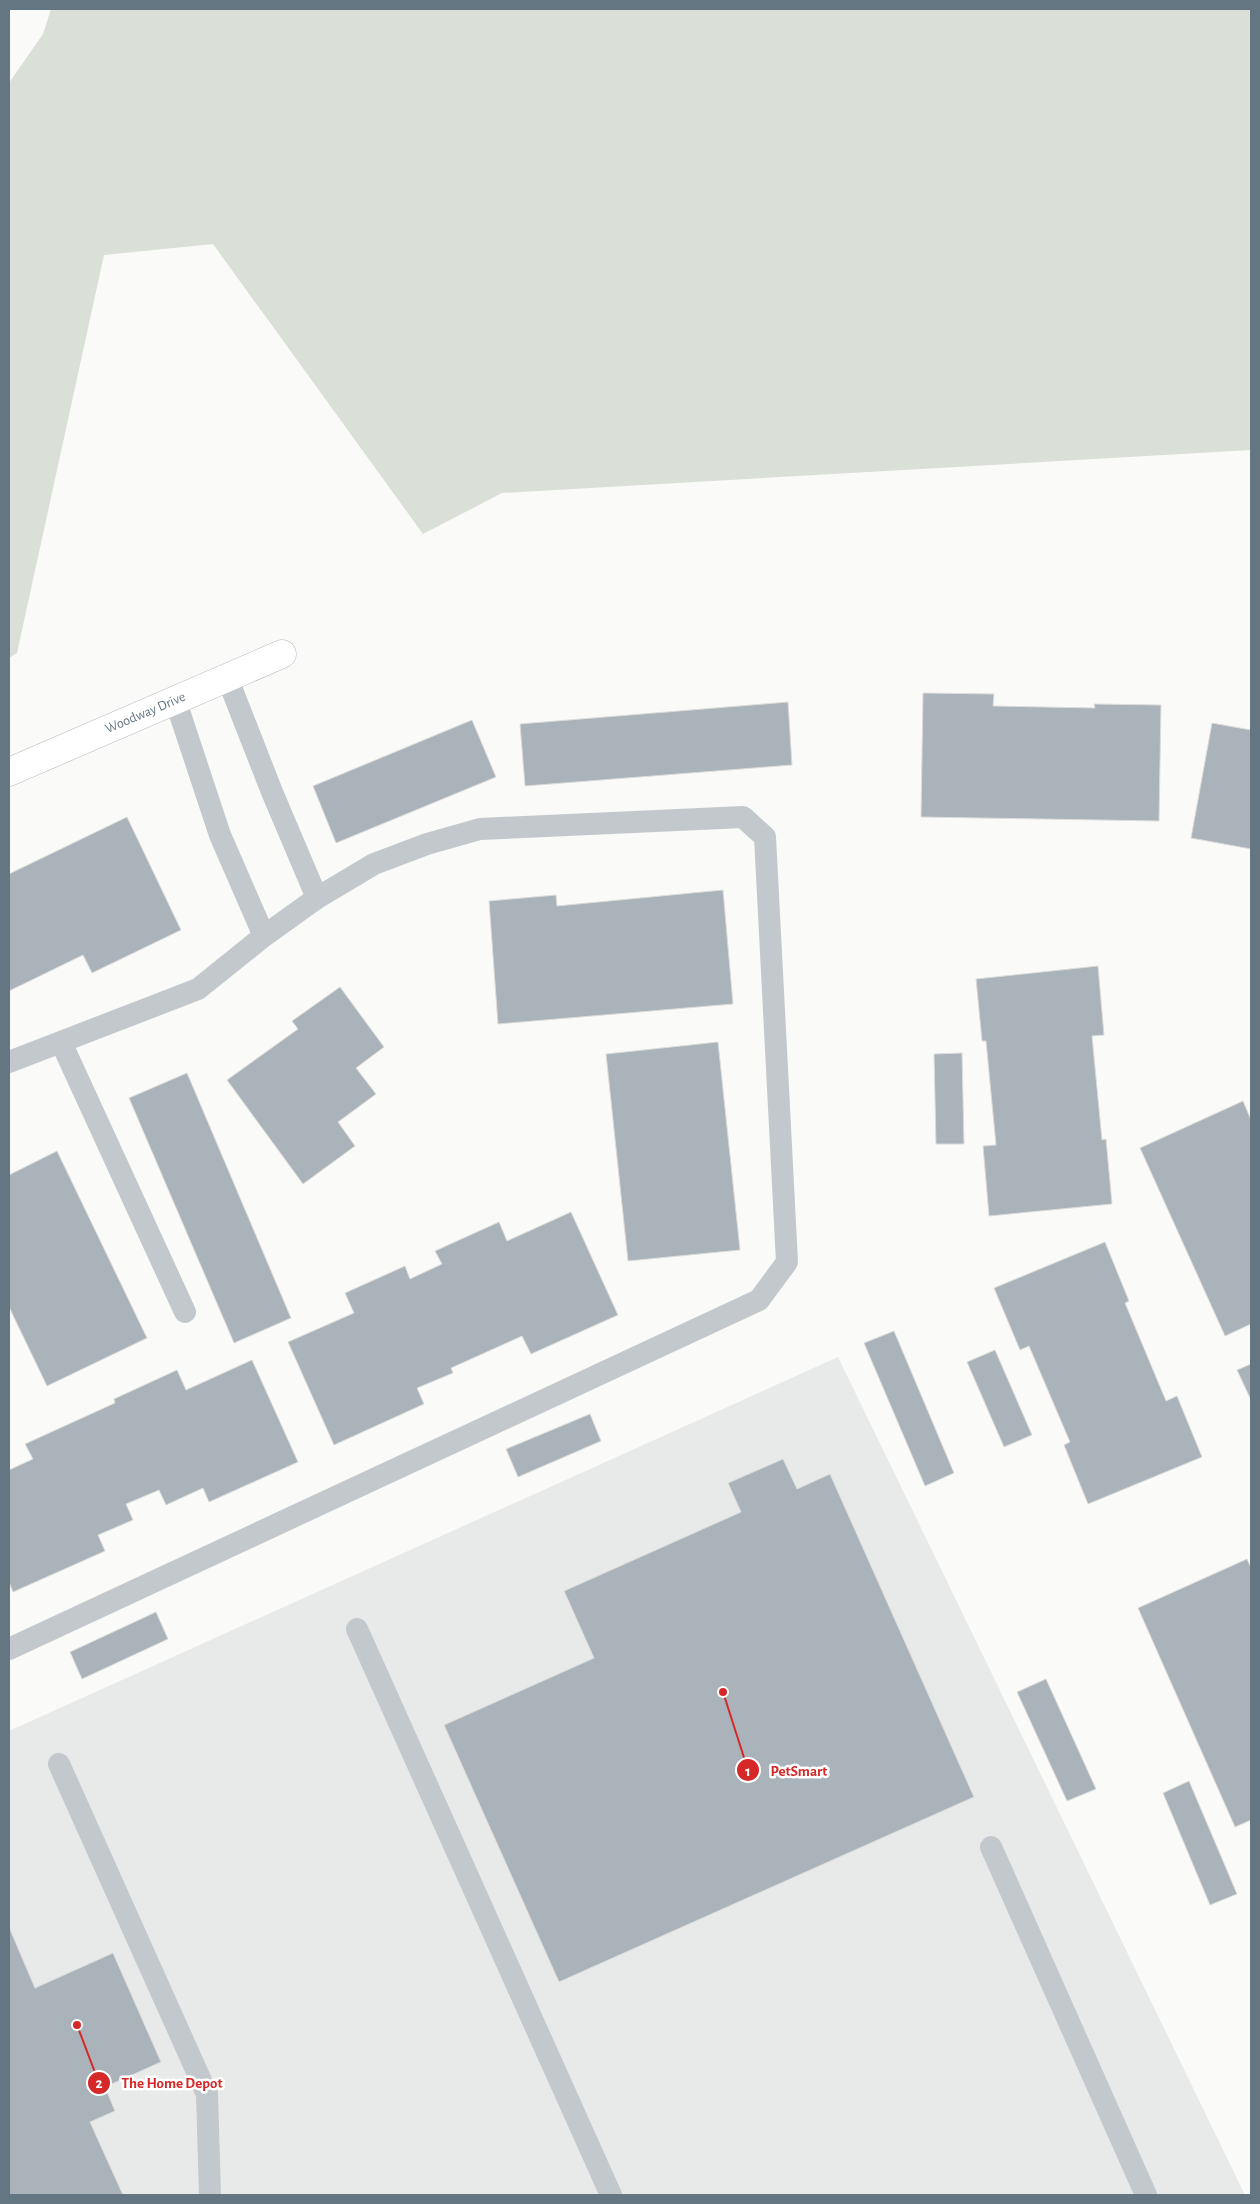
<svg xmlns="http://www.w3.org/2000/svg" width="1260" height="2204" viewBox="0 0 1260 2204" font-family="'Alegreya Sans',sans-serif">
<style>
.built{fill:#e8e9e9}
.green{fill:#dadfd7}
.building{fill:#aab3b9;stroke:#dcdcda}
.lines{fill:none;stroke-linecap:round;stroke-linejoin:round}
.secondary-casing{stroke:#b3babf;stroke-width:29}
.lane{stroke:#c3c8cc;stroke-width:22}
.secondary{stroke:#fff;stroke-width:28}
.labels{text-anchor:middle;stroke-width:5;stroke-linejoin:round;paint-order:stroke}
.street-label{font-size:14px;fill:#657683;stroke:#fff}
.leader{fill:none;stroke:#d62828;stroke-width:2}
.callout-dot{fill:#d62828;stroke:#fff;stroke-width:2}
.mark-label{font-size:15px;text-anchor:middle;font-weight:bold;fill:#fff}
.callout-label{font-size:15px;text-anchor:middle;font-weight:bold;fill:#d62828;stroke:#fff;stroke-width:5;stroke-linejoin:round;paint-order:stroke}
</style>
<rect width="100%" height="100%" fill="#fafaf8"/>
<path class="built" d="M838 1357 1245 2195H9V1731Z"/>
<path class="green" d="M51 9H1251V450L502 493 423 534 213 244 104 255 17 653 9 658V83L43 34Z"/>
<path class="building" d="M923 693 994 694 993 706 1095 708 1094 704 1161 705 1159 821 921 817Z
M788 702 792 765 525 786 520 724Z
M472 720 496 777 336 843 313 786Z
M1212 723 1251 730V849L1191 838Z
M127 817 181 930 92 973 83 955 9 991V874Z
M723 890 733 1004 498 1024 489 901 556 895 557 906Z
M1098 966 1104 1035 1092 1036 1102 1140 1106 1139 1112 1204 989 1216 983 1146 996 1145 986 1041H982L976 979Z
M340 987 384 1047 356 1068 376 1094 338 1122 355 1146 303 1184 227 1080 298 1029 292 1021Z
M718 1042 740 1250 628 1261 606 1054Z
M962 1053 964 1144H936L934 1054Z
M187 1073 291 1318 234 1343 129 1098Z
M1243 1101 1251 1120V1324L1225 1336 1140 1148Z
M57 1151 147 1338 47 1386 9 1307V1175Z
M571 1212 618 1315 531 1354 522 1336 451 1368 453 1373 417 1388 424 1404 334 1445 288 1342 354 1313 345 1293 405 1266 410 1279 442 1264 435 1251 499 1222 507 1241Z
M1105 1242 1129 1301 1125 1303 1166 1401 1177 1396 1202 1457 1088 1504 1064 1445 1070 1442 1029 1346 1020 1350 994 1288Z
M894 1331 954 1473 925 1486 864 1343Z
M995 1350 1032 1435 1004 1447 967 1362Z
M252 1360 298 1462 209 1502 203 1488 166 1505 159 1490 126 1504 133 1520 98 1535 105 1551 13 1592 9 1582V1470L33 1459 25 1444 115 1403 114 1399 177 1370 186 1390Z
M1251 1364V1400L1237 1370Z
M590 1414 601 1441 518 1477 506 1449Z
M783 1459 797 1489 830 1474 974 1797 559 1982 444 1725 594 1658 564 1591 741 1512 728 1483Z
M1247 1559 1251 1568V1820L1235 1827 1138 1608Z
M156 1612 168 1639 82 1679 70 1652Z
M1046 1679 1096 1789 1067 1801 1017 1692Z
M1189 1781 1237 1894 1210 1905 1163 1793Z
M9 1927 35 1988 113 1953 161 2062 105 2087 115 2111 90 2122 123 2195H9Z"/>
<g class="lines">
<defs>
<path id="secondary" d="M9 772 282 654"/>
</defs>
<use href="#secondary" class="secondary-casing"/>
<path class="lane" d="M227 677 272 792 317 898
M175 699 220 835 264 936
M61 1042 185 1312
M9 1062 198 989 264 936 317 898 374 864 427 844 480 829 743 817 765 837 787 1262 759 1300 9 1649
M357 1629 611 2195
M59 1764 207 2094 210 2195
M991 1847 1146 2195"/>
<use href="#secondary" class="secondary"/>
</g>
<g class="labels">
<g class="street-label">
<text transform="translate(145 712) rotate(-23)" y="5">Woodway Drive</text>
</g>
</g>
<path class="leader" d="M723 1692L748 1770M77 2025L99 2083"/>
<g class="callout-dot">
<circle cx="723" cy="1692" r="5"/>
<circle cx="77" cy="2025" r="5"/>
<circle cx="748" cy="1770" r="12"/>
<circle cx="99" cy="2083" r="12"/>
</g>
<g class="mark-label">
<text x="748" y="1776">1</text>
<text x="99" y="2088">2</text>
</g>
<g class="callout-label">
<text x="799" y="1776">PetSmart</text>
<text x="172" y="2088">The Home Depot</text>
</g>
<rect width="1260" height="2204" fill="none" stroke="#657683" stroke-width="20"/>
</svg>
